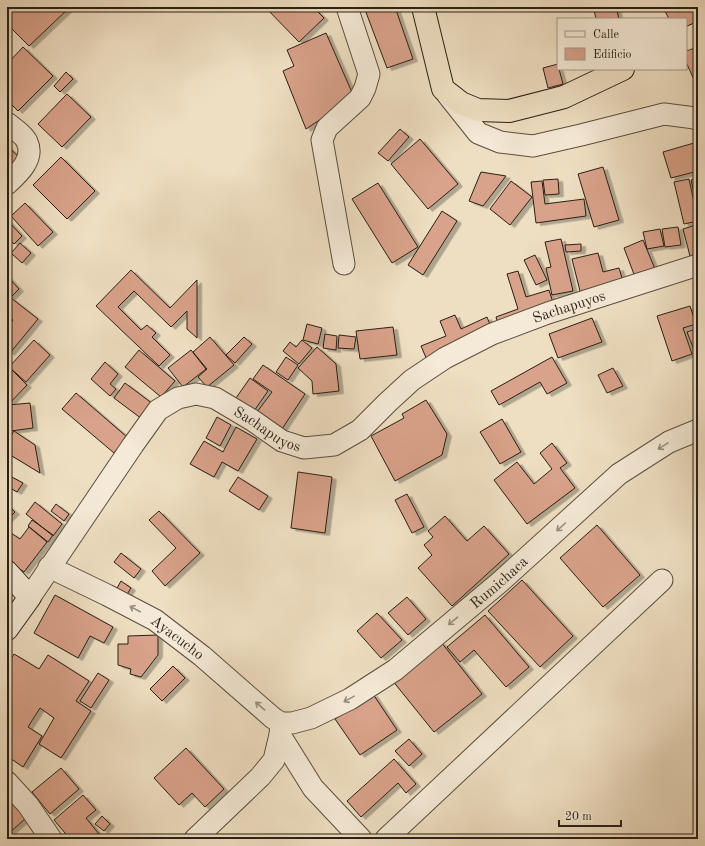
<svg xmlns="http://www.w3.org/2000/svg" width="705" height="846" viewBox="0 0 705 846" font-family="'Old Standard TT',serif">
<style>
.building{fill:#d9a28a;stroke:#291f15;filter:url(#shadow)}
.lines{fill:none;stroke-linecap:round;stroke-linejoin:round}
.minor-casing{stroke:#5a4f40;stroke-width:23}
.secondary-casing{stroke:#291f15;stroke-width:24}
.trunk-casing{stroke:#291f15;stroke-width:24}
.minor{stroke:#f5ead7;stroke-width:21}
.secondary{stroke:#f5ead7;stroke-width:22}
.trunk{stroke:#efdfc2;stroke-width:22}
.oneway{stroke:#998f80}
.labels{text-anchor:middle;stroke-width:3;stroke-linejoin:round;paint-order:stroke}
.street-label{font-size:15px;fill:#291f15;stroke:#f5ead7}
</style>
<defs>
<filter id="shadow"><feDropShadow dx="4.5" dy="2.5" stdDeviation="0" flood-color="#0004"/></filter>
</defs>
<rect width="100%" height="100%" fill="#efdfc2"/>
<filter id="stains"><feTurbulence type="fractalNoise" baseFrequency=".005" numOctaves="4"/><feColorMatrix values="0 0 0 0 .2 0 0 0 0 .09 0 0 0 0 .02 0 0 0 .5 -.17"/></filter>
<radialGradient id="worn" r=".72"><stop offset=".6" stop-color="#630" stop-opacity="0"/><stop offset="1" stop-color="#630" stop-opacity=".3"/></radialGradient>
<path class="building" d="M7 7H68L69 8 29 46 7 24Z
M265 7H282L285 10 287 7H313L324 18 299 42Z
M364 7H395L413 59 387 68Z
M608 7H616L619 19H596L594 10Z
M663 7H698V21L686 27V19H669Z
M326 33 354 97 306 129 283 71 294 66 287 50Z
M698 41V81L695 82 686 62V46Z
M23 47 53 76 18 111 7 100V64Z
M558 64V69H559L563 84 548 88 543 68Z
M66 72 73 79 60 92 54 86Z
M67 94 91 117 62 147 38 124Z
M400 129 409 137 388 161 378 153Z
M420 139 458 184 428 209 391 164Z
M694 143 698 156V171L671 178 663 152Z
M7 146 20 158 7 172Z
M61 157 95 191 67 219 33 185Z
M603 167 619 220 594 227 578 174Z
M481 172 506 176 483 206 469 201Z
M698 178V206H697L691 180Z
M558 179 559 194 545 195 543 180Z
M689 179 698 221 684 224 674 182Z
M511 181 532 197 510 225 490 209Z
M542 181 545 204 584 199 586 216 536 223 531 182Z
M378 183 418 247 392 263 352 199Z
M25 203 53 232 38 246 11 216Z
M442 211 457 221 423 275 408 265Z
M7 220 22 236 14 244 8 238 7 239Z
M696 225 698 232V254L690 256 683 229Z
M678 227 681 245 665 247 662 229Z
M660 229 664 246 647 249 643 232Z
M561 239 573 291 552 295 546 268 551 267 545 242Z
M643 240 657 274 637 282 624 248Z
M20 243 31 253 22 263 11 253Z
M581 244V251L566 252 565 245Z
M598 253 603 272 619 268 624 285 581 295 572 259Z
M535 255 547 280 536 285 524 260Z
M131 270 170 308 197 280V338L187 329V311L171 327 134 291 118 307 141 330 147 325 156 333 152 337 170 355 159 366 96 306Z
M518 271 526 297 549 290 555 309 499 327 496 317 518 309 507 274Z
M7 276 19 289 7 301Z
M11 298 38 319 10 353 7 350V327L13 320 7 315V302Z
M690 306 696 324 683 328 692 354 672 361 657 316Z
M455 315 461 329 487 317 493 332 427 360 421 346 446 336 440 321Z
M592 318 602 342 558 358 549 334Z
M307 324 322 328 318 344 303 340Z
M393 327 397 355 360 359 356 331Z
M698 328V349L694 350 687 332Z
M325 334 337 336 336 350 323 348Z
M339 335 356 337 354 349 338 348Z
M210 337 234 365 207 387 198 377 207 369 193 352Z
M244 337 252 344 235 363 226 355Z
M34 340 50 355 26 382 9 367Z
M302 340 312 348 299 364 283 351 290 342 296 347Z
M317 347 336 364 339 391 313 394 312 381 298 368Z
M139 350 175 381 161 397 125 367Z
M191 350 206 369 183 387 168 368Z
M286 357 298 365 288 380 276 372Z
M552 357 567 383 547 394 540 382 499 405 491 391Z
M105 362 118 374 110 384 116 389 110 396 91 379Z
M263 365 305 394 282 429 257 412 272 392 253 379Z
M9 367 27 385 7 406V369Z
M613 368 623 386 607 393 598 375Z
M250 378 268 391 254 411 236 398Z
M125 383 153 404 142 419 114 398Z
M76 393 127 437 114 453 62 409Z
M426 400 447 434 442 455 395 481 371 436 404 418 402 414Z
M30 403 33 428 11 431 8 405Z
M217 417 231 425 220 446 206 438Z
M502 419 521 452 500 464 480 432Z
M236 427 257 439 238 471 222 462 214 477 190 464 204 441 223 452Z
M14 431 35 445 40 473 7 453V442Z
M552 443 567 463 560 468 575 488 527 524 494 480 517 462 534 484 552 469 540 453Z
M298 472 332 477 325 533 291 528Z
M10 476 23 483 17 492 7 486V482Z
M238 477 268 496 259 510 229 491Z
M407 494 424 527 412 533 395 500Z
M35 502 62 524 53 536 26 514Z
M56 504 69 514 64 521 51 511Z
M7 505 15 512 7 520Z
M159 511 200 553 165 586 152 571 176 548 149 520Z
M445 516 467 541 484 526 509 554 452 606 418 568 432 555 424 545 433 537 428 531Z
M32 520 53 535 48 542 28 526Z
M597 525 640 575 603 607 560 558Z
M29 527 47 542 24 572 7 560V540L11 533 20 539Z
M121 553 141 569 134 578 114 562Z
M522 580 573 636 540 667 488 611Z
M121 581 131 588 126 596 116 590Z
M55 595 113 627 104 643 90 636 78 658 34 633Z
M407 597 426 619 408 635 388 613Z
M377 613 402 640 381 658 357 631Z
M485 615 529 667 506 687 474 650 460 662 447 647Z
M158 635V655L141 677 130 674 131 669 118 665V644H128V636Z
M441 642 482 694 434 732 392 680Z
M14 654 39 669 48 655 89 681 76 701 91 711 61 758 39 744 54 718 40 708 28 727 42 736 23 767 7 756V665Z
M173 666 185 678 162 701 150 689Z
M98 673 109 680 91 708 80 701Z
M373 694 397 730 360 755 335 719Z
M409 739 422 754 409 766 395 751Z
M186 748 224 789 205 807 192 793 179 805 154 778Z
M394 759 416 784 406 793 398 783 361 817 347 801Z
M61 768 79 789 50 814 32 792Z
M83 795 96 810 86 818 99 834 93 839H70L54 820Z
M13 802 26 818 7 835V807Z
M102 816 110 824 104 831 95 824Z"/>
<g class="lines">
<defs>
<g id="minor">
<path d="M447 94 478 133 500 142 533 146 581 135 664 114 695 118 698 120"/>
<path d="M7 123C12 127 25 136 27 142 35 159 18 174 7 184"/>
<path d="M344 264 322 140 327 128 360 98 365 88 369 74 347 7"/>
<path id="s1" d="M49 567 107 595 155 620 202 656 273 718 281 723H292L311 718 350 699 395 670 500 582 619 474 669 442 698 430"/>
<path id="s2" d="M30 597 133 445 158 410 178 398 196 394 215 398 252 420 282 441 304 448 334 445 360 430 388 402 412 380 445 358 492 334 548 313 698 265"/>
<path d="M280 735 313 788 361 839"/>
<path d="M7 782 28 805 51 839"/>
<path d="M195 839 260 777 274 760 280 735 281 723"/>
<path d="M386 839 662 580"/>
</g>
<path id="secondary" d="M7 572 30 597 7 629"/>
<path id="trunk" d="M423 7 443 89 461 103 478 110 509 111 564 97 623 69
M686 39 698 34"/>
</defs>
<use href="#minor" class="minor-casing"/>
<use href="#secondary" class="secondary-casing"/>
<use href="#trunk" class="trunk-casing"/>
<use href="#minor" class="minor"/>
<use href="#secondary" class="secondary"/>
<use href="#trunk" class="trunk"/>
</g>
<defs><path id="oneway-shaft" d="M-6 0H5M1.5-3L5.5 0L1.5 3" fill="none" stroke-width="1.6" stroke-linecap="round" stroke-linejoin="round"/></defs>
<g class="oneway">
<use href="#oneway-shaft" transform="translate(663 446) rotate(148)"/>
<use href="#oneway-shaft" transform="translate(561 527) rotate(138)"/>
<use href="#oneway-shaft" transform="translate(135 609) rotate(-152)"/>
<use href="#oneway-shaft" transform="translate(453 621) rotate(140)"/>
<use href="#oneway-shaft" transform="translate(349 699) rotate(151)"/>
<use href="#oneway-shaft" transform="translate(260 706) rotate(-139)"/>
</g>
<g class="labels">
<g class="street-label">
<text dy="5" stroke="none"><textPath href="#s2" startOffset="697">Sachapuyos</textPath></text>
<text dy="5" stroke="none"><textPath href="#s2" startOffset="349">Sachapuyos</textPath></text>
<text dy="5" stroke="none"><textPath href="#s1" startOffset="545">Rumichaca</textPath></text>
<text dy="5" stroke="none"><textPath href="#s1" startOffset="147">Ayacucho</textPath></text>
</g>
</g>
<rect width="705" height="846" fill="none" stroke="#efdfc2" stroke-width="24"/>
<rect x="8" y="8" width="689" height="830" fill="none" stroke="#291f15" stroke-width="2"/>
<rect x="12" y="12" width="681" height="822" fill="none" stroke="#291f15"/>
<rect x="557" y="18" width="130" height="52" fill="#f5ead7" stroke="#a39989"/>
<rect x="565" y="31" width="20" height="6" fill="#f5ead7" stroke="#a39989"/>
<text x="593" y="38" font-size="12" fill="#291f15">Calle</text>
<rect x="565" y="48" width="20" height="12" fill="#d9a28a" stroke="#a39989"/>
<text x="593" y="58" font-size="12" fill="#291f15">Edificio</text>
<path d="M559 820v6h62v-6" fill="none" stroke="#291f15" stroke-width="2"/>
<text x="565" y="820" font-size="12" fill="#291f15" stroke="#f5ead7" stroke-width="3" paint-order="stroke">20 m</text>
<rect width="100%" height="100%" filter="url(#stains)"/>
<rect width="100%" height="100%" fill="url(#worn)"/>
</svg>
